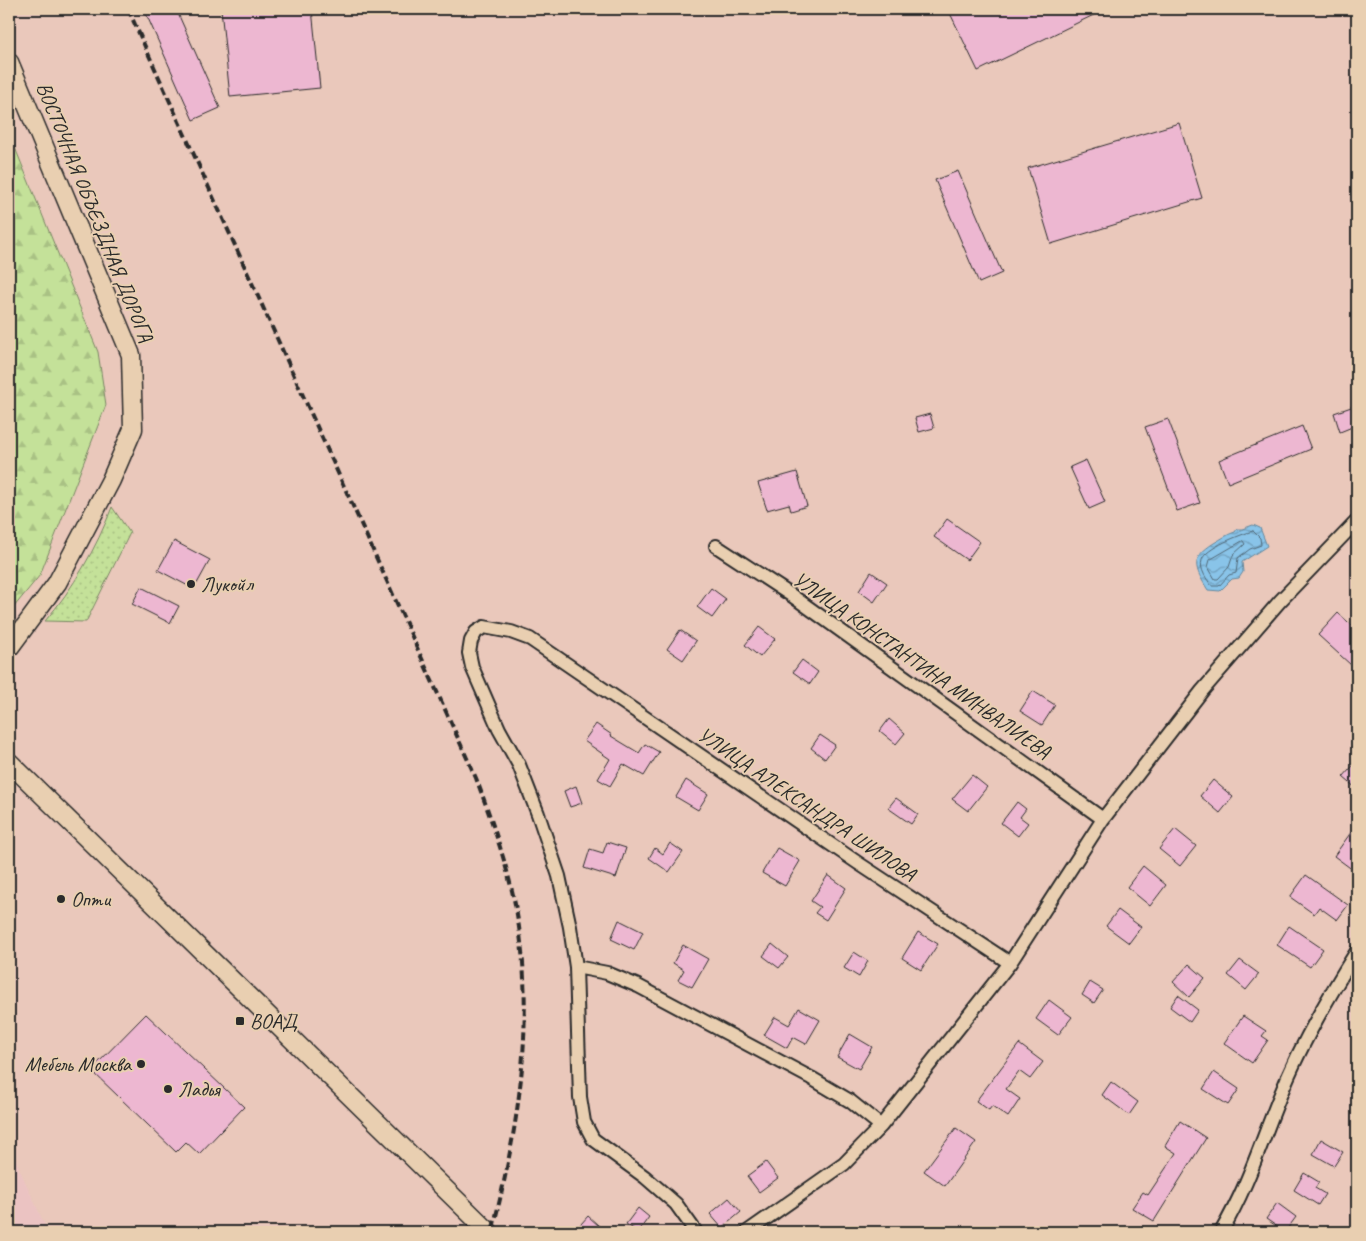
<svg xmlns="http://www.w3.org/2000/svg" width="1366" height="1241" viewBox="0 0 1366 1241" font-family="Caveat,sans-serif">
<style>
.built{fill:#ebc3c2}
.grass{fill:url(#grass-dots);stroke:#788662}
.forest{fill:url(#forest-firs);stroke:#788662}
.water{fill:url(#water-waves);stroke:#63879d}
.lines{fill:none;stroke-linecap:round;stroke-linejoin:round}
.shore{stroke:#516877;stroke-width:1}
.building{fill:#edb7d1;stroke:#2b2b2b}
.minor-casing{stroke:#2b2b2b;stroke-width:16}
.secondary-casing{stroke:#2b2b2b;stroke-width:21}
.minor{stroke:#e9cfb1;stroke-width:12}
.secondary{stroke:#e9cfb1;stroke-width:18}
.rail{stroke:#2b2b2b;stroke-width:4;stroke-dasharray:8 4;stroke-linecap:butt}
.poi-dot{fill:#2b2b2b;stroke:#e9cfb1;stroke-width:2}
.labels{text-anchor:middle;stroke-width:4;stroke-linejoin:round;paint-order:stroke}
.street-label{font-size:21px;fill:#2b2b2b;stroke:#e9cfb1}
.poi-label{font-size:21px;fill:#2b2b2b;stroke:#e9cfb1;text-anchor:start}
</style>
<defs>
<pattern id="grass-dots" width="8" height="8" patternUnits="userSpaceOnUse" patternTransform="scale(1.25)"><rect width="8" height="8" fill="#c4e199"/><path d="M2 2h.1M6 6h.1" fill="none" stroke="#a9c184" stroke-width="1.8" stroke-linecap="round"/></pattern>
<pattern id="forest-firs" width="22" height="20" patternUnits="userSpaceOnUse" patternTransform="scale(1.25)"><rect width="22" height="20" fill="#c4e199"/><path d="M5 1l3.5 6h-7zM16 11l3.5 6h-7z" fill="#a9c184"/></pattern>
<pattern id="water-waves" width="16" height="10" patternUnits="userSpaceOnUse" patternTransform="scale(1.25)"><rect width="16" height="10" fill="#89c4e9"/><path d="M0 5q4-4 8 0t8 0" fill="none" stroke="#709fbd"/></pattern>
</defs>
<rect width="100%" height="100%" fill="#eac8bb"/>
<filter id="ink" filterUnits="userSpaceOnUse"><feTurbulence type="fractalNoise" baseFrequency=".02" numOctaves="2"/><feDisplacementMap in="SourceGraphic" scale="10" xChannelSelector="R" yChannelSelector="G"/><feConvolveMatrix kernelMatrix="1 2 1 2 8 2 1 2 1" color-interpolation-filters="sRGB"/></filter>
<g filter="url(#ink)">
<path class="built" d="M9 1146 48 1232H9Z"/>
<path class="grass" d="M112 507 130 533 86 622 45 621C73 589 97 547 112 507Z"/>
<path class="forest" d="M9 133 98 352 106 405 40 575 9 613Z"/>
<path class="water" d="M1253 525 1260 528 1267 546 1242 562 1243 572 1239 578 1232 579 1220 591 1208 590C1194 568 1190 558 1214 543 1221 539 1228 534 1235 532L1237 529H1242Z"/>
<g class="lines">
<path class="shore" d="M1253 531 1260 538 1261 545 1250 549 1238 558 1236 573 1229 575 1219 586H1212C1207 580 1199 569 1202 560 1205 548 1242 534 1253 531Z
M1243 541 1245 544 1233 555 1229 567 1218 579H1215L1208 567 1210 560Z"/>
</g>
<path class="building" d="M144 9H176L220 108 193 120Z
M221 9H312L320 88 230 97Z
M948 9H1106L978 71Z
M1179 123 1202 198 1051 244 1028 168Z
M958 171 1002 273 979 283 935 180Z
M1357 405V425L1340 432 1334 413Z
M930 414 934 428 919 432 915 418Z
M1168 419 1200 503 1177 511 1145 427Z
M1302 426 1311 449 1228 483 1219 460Z
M1086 460 1105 502 1089 509 1070 467Z
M797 472 807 506 791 511 789 504 767 510 758 483Z
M947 519 980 542 967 560 934 537Z
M174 541 210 560 194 589 158 570Z
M871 572 887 583 874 602 859 591Z
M141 587 179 606 170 623 132 604Z
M711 588 726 599 712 618 697 607Z
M1338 613 1357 630V659L1351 665 1318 635Z
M759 627 775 639 760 657 745 645Z
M680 630 696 641 683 660 667 649Z
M802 660 818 672 810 684 793 672Z
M1033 691 1055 705 1042 725 1020 711Z
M889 719 905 733 896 744 880 731Z
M596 724 612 735 611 736 639 753 645 744 659 752 644 776 623 764 610 786 598 779 610 759 584 741Z
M820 735 835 745 825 759 811 748Z
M1357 761V789L1343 777Z
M972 775 987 787 968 811 952 799Z
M686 780 708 794 698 810 676 797Z
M1213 780 1233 797 1220 813 1200 796Z
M576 786 582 803 570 807 564 791Z
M896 798 918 814 911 824 888 808Z
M1017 802 1026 809 1020 817 1028 823 1018 836 1001 823Z
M1357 824V873L1334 856Z
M1175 829 1196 846 1180 866 1159 849Z
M607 842 626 848 616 878 584 868 590 849 603 853Z
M670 843 683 852 669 872 649 858 655 848 663 854Z
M777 848 800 861 785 886 762 873Z
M1143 866 1166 885 1150 906 1127 887Z
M828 875 846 888 826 920 815 913 820 907 811 901Z
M1306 875 1348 905 1337 920 1319 907 1314 914 1290 897Z
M1118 910 1141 927 1129 943 1106 926Z
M619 920 643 932 634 950 611 939Z
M1289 926 1323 949 1310 967 1277 945Z
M918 932 938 944 921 970 902 958Z
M772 944 788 957 779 968 763 956Z
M683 945 708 959 692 987 678 980 684 970 673 963Z
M854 952 868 961 859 977 844 968Z
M1240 960 1259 974 1246 990 1228 975Z
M1189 964 1205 978 1189 997 1173 982Z
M1090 982 1103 990 1094 1003 1082 995Z
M1178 995 1198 1010 1190 1022 1170 1007Z
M1049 1000 1072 1017 1058 1035 1036 1019Z
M799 1008 820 1020 806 1044 793 1037 787 1048 764 1035 775 1017 789 1025Z
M146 1014 244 1107 199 1154 186 1142 176 1152 91 1070Z
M1243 1016 1266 1031 1262 1036 1268 1040 1252 1063 1224 1043Z
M850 1034 872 1047 859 1069 837 1057Z
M1019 1044 1043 1062 1030 1079 1019 1071 1006 1089 1020 1099 1008 1117 992 1106 989 1110 976 1101Z
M1214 1072 1239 1089 1228 1105 1203 1089Z
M1111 1082 1138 1102 1129 1115 1102 1095Z
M1180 1121 1206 1138 1154 1221 1132 1208 1143 1192 1148 1195 1176 1153 1165 1146Z
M956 1128 976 1142 945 1186 924 1171Z
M1321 1139 1343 1152 1334 1166 1313 1154Z
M766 1162 778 1178 759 1192 747 1176Z
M1304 1173 1319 1182 1315 1188 1325 1194 1318 1205 1294 1190Z
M729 1198 741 1212 722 1228 710 1214Z
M1277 1203 1296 1217 1285 1232 1266 1219Z
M638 1208 649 1217 638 1232 626 1224Z
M588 1216 599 1226 593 1232H574Z"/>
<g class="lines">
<defs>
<path id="minor" d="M716 546 791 595 1103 819
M576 967 607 973 638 986 811 1078 850 1101 881 1126
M696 1232 676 1204 645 1177 593 1139 584 1122 580 1097 576 967 570 927 559 876 538 814 519 765 499 729 472 667 469 653 471 641 476 632 484 627 511 632 530 639 858 863 1010 963
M747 1232 844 1164 881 1126 1010 963 1103 819 1202 691 1280 601 1357 521
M1221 1232C1248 1186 1260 1145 1280 1096 1300 1045 1328 997 1357 951"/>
<path id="secondary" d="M9 62 131 355 133 429 111 480 57 583 9 648
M9 762 489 1232"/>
</defs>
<use href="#minor" class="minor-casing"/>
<use href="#secondary" class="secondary-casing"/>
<use href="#minor" class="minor"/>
<use href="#secondary" class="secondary"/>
<path class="rail" d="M128 9 476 778C492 821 507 864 516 909 536 1018 519 1126 492 1232"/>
</g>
</g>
<g class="poi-dot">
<circle cx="191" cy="584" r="5"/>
<circle cx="61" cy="899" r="5"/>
<rect x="235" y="1016" width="10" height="10" rx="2.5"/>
<circle cx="141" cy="1064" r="5"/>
<circle cx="168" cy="1089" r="5"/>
</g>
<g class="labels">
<g class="street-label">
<text transform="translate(95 212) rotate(68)" y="7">ВОСТОЧНАЯ ОБЪЕЗДНАЯ ДОРОГА</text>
<text transform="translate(922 665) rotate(35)" y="7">УЛИЦА КОНСТАНТИНА МИНВАЛИЕВА</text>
<text transform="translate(807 804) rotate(34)" y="7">УЛИЦА АЛЕКСАНДРА ШИЛОВА</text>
</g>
<g class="poi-label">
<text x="201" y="591">Лукойл</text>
<text x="71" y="906">Опти</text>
<text x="250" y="1028">ВОАД</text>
<text x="131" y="1071" text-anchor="end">Мебель Москва</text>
<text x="178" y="1096">Ладья</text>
</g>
</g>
<rect width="1366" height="1241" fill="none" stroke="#e9cfb1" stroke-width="30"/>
<rect x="15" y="15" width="1336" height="1211" fill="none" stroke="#2b2b2b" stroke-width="2" filter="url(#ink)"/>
</svg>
